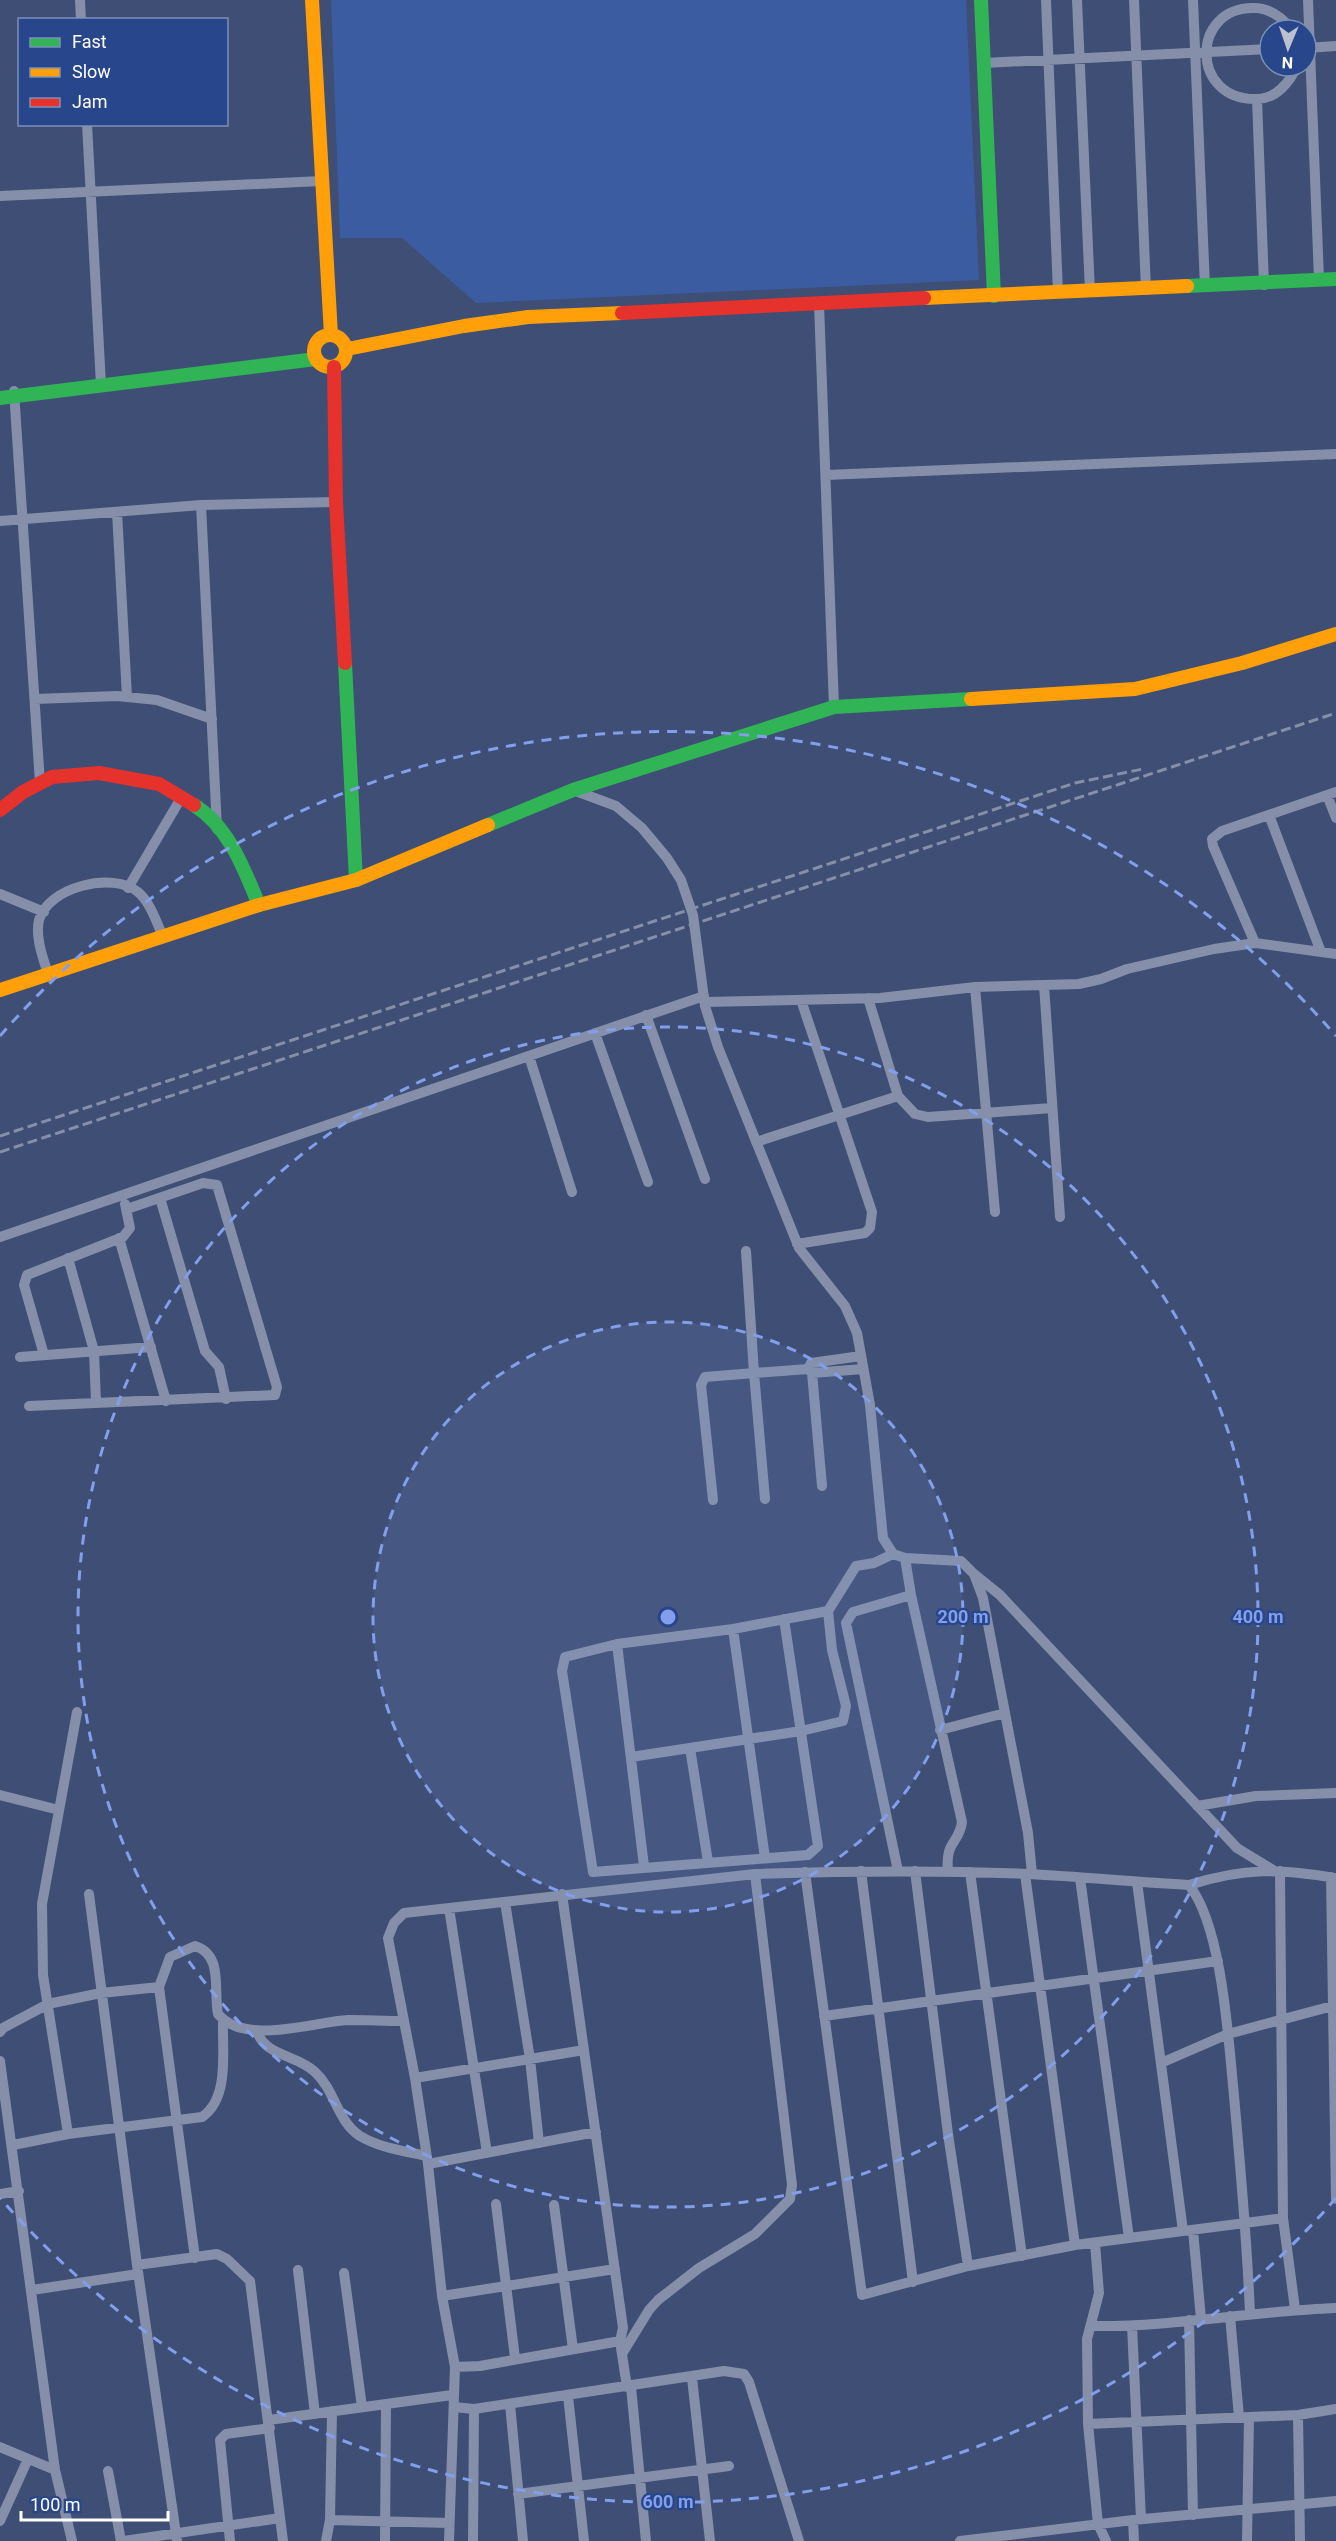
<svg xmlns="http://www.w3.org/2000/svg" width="1336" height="2541" viewBox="0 0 1336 2541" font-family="Roboto,sans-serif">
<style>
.green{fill:#3b5ca1}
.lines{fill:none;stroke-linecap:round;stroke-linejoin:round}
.street{stroke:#858fa9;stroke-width:10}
.fast{stroke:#30b455;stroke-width:14}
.slow{stroke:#ff9f0a;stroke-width:14}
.jam{stroke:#e5322d;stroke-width:14}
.rail{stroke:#858fa7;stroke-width:3;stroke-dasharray:10 4.5;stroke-linecap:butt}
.ring{fill:none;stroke:#839eea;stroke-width:3;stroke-dasharray:10 8}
.centre{fill:#839eea;stroke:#27468b;stroke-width:3}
.ring-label{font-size:18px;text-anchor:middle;font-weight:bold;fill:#839eea;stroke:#27468b;stroke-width:4.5;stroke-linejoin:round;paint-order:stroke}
</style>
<rect width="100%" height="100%" fill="#3e4e74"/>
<path class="green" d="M331 0H966L979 280 476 303 402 238H340Z"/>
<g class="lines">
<path class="street" d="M80 0 81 20
M1046 0 1058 293
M1077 0 1090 292
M1134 0 1146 290
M1193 0 1205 287
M1308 0 1319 279
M1292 30C1282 17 1270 8 1254 8 1190 7 1190 101 1257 99 1276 99 1290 82 1297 66
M1306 48 1336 46
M984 63 1270 49
M1257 99 1264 285
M87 124 101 385
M0 196 321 181
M819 304 834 707
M14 391 40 783
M826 475 1336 454
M201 505 217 829
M117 512 127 697
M0 521 201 505 336 502
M35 699 117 696 157 700 212 719
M573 790 616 806 642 828 667 858 681 880 693 915 705 1006 718 1047 799 1248 845 1306 857 1333 870 1405 883 1538 893 1554 905 1558 961 1561 974 1574 983 1598 1028 1833 1032 1874
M1327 795 1336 818
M1269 815 1321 952
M128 888 181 798
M0 894 44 912
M1255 943 1213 846 1212 839 1222 831 1336 792
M48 974C43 958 35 937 39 920 48 887 113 871 138 892 150 902 157 923 163 937
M1044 985 1060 1217
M975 987 995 1212
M868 998 898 1096
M705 1002 880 998 975 987 1079 984 1101 979 1127 969 1214 949 1255 943 1336 954
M646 1015 705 1179
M595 1033 648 1182
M529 1056 572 1192
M756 1142 898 1096 915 1114 928 1117 1052 1108
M160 1198 205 1351 219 1367 226 1399
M0 1237 704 996
M119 1238 166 1401
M797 1244 865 1233 870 1228 872 1212 801 1000
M68 1258 94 1351 96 1403
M44 1355 24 1285 27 1275 123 1237 130 1228 125 1204
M861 1356 811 1363 808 1369 812 1373 863 1369
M20 1357 151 1347
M812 1373 822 1486
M29 1406 275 1395 277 1387 217 1185 203 1183 127 1209
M765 1499 754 1373 808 1369
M713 1500 701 1385 705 1377 754 1373 746 1251
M905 1558 911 1595 962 1822C959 1845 945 1839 948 1872
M974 1574 1000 1595 1237 1848 1273 1870
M784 1619 818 1846 808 1855 593 1872 562 1671 565 1657 617 1644 733 1629 828 1611 856 1566 874 1563 893 1554
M733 1629 765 1858
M617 1644 644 1866
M77 1712 42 1904 43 1975 68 2134 202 2117C230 2098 222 2051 223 2020
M940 1730 1005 1713
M690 1748 708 1862
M631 1757 801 1731 843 1721 846 1706 832 1650 828 1611
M0 1795 59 1810
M1197 1806 1256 1796 1336 1793
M861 1871 913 2282
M898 1871 846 1623 853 1612 911 1595
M915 1871 948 2134 968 2266
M1280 1871 1283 2218 1295 2309
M805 1872 862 2295 968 2266 1075 2245 1283 2218
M970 1872 1022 2256
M1025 1874 1075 2245
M1331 1877 1336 2199
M1080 1878 1129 2238
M1137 1882 1183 2231
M1189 1885C1246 1867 1278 1869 1336 1878
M89 1894 137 2265 177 2541
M505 1902 530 2059 539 2143
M449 1908 487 2153
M159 1987 170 1957 195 1946C224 1955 213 1991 218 2014 244 2046 313 2022 348 2020 366 2020 385 2021 404 2021
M824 2016 1218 1961
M257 2031C264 2056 298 2055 315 2072 335 2090 337 2121 360 2136 380 2148 404 2151 426 2156
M0 2032 3 2028 48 2004 101 1993 159 1987 195 2258
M0 2061 55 2470 72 2541
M1161 2063 1228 2034 1336 2005
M415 2078 584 2050
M13 2145 68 2134
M428 2164 596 2132
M0 2194 19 2191
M496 2204 515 2358
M554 2205 573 2349
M1193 2230 1201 2319
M1095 2243 1099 2293 1087 2339 1088 2424 1098 2524 1106 2541
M137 2265 217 2254 227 2259 250 2281 283 2541
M298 2270 315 2414
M344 2273 362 2407
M32 2290 138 2274
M442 2296 615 2269
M1230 2316 1239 2417
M1189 2320 1193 2515
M1092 2326C1174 2327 1254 2311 1336 2308
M1132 2326 1141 2519
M621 2348 627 2387
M622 2354 649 2310 658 2300 699 2268 755 2234 790 2199 792 2185 755 1874
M455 2367 480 2366 620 2341 623 2328 562 1894
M692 2378 710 2541
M631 2387 646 2541
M568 2396 584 2541
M510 2404 523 2541
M454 2407 474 2409 724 2371 744 2374 749 2382 799 2541
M332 2411 330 2520 449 2523
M1298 2415 1300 2541
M269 2420 452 2395
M1088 2424 1298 2415 1336 2409
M0 2447 55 2470
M108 2471 121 2541
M518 2494 729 2466
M1133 2520 1134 2541
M0 2521 28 2459
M124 2541 280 2518
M230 2541 220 2440 226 2434 270 2428
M326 2541 330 2520
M385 2541 386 2404
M449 2541 455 2367 442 2296 428 2164 415 2078 388 1938 394 1923 404 1913 755 1874C847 1871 938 1870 1030 1874 1083 1877 1136 1882 1189 1885 1221 1925 1228 2033 1233 2085 1240 2161 1247 2237 1250 2314
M473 2541 474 2409
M960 2541 1133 2520 1336 2501
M1247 2541 1249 2417"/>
<path class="fast" d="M981 0 994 296
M1187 286 1336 279
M0 398 316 359
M345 663 356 880
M194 805C229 827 244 869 259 905
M488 825 573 790 834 707 971 699"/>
<path class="slow" d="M312 0 331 335
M924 298 1187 286
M314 351a16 16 0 1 1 32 0a16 16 0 1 1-32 0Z
M347 349 464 326 528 317 622 313
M971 699 1135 689 1242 663 1336 634
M0 990 259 905 356 880 488 825"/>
<path class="jam" d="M622 313 924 298
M334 367 336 502 345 663
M0 810 23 792 52 777 99 773 159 784 194 805"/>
<path class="rail" d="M0 1136 1075 783 1143 769
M0 1152 1336 713"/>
</g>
<circle cx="668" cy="1617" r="295" fill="#839eea" fill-opacity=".12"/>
<g class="ring">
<circle cx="668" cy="1617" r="295"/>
<circle cx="668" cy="1617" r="590"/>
<path d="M1336 2198A885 885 0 0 1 0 2198M0 1036A885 885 0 0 1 1336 1036"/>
</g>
<circle cx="668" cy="1617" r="9" class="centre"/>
<g class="ring-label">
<text x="963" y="1623">200 m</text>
<text x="1258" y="1623">400 m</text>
<text x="668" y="2508">600 m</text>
</g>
<rect x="18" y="18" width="210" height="108" fill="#27468b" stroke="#7d90b9" stroke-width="1.5"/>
<rect x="30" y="38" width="30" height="9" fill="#30b455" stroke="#7d90b9" stroke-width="1.5"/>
<text x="72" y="48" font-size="18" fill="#ffffff">Fast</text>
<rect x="30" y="68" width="30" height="9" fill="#ff9f0a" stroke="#7d90b9" stroke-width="1.5"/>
<text x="72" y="78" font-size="18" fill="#ffffff">Slow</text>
<rect x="30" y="98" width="30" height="9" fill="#e5322d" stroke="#7d90b9" stroke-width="1.5"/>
<text x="72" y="108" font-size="18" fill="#ffffff">Jam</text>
<g transform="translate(1288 48) rotate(182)"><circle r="28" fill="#27468b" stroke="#7d90b9" stroke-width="1.5"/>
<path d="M0-4.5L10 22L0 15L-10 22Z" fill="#bbc1ce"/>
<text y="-9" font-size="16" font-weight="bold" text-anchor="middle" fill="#ffffff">N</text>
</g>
<path d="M21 2511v9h147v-9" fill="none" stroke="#ffffff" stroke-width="3"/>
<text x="30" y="2511" font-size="18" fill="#ffffff" stroke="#27468b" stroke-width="4.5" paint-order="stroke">100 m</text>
</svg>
